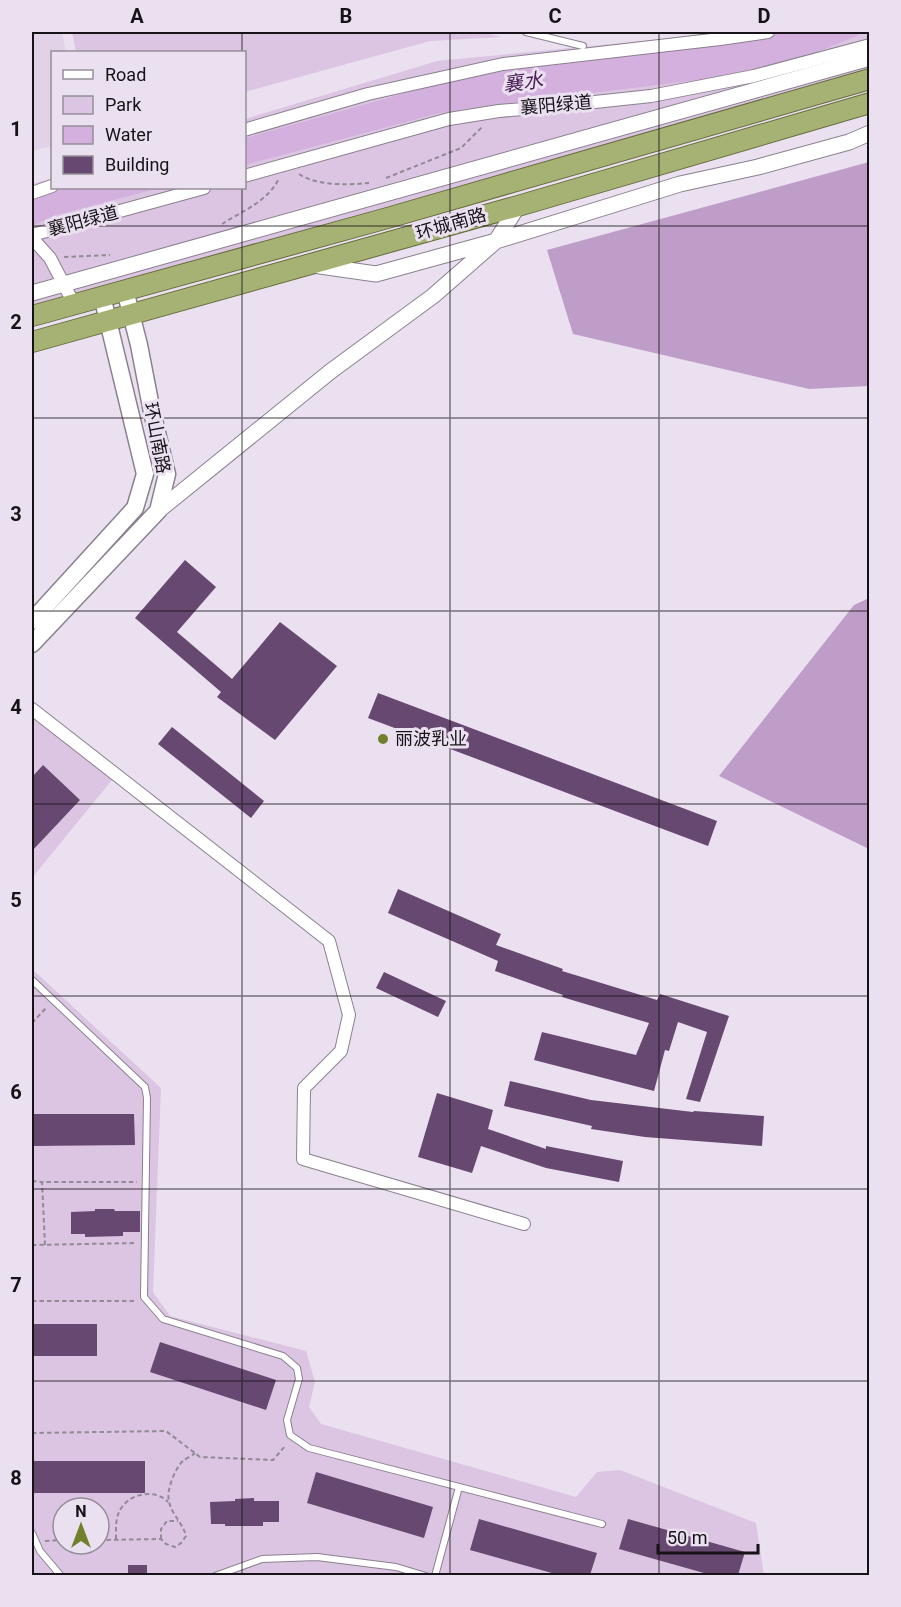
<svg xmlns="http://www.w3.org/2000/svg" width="901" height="1607" viewBox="0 0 901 1607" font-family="Roboto,'Noto Sans SC',sans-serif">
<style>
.built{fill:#e2d2e7}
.green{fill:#dbc5e2;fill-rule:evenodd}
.forest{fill:#bf9dc9}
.water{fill:#d3b0dd}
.building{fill:#674870}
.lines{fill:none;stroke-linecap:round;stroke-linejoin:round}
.service-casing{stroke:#8b808e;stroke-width:8}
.minor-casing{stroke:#8b808e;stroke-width:14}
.tertiary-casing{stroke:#8b808e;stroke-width:17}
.secondary-casing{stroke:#8b808e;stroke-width:19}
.trunk-casing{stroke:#656d3c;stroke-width:22}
.path{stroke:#928a94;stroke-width:2;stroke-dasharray:4.5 3;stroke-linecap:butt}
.service{stroke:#fff;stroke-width:6}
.minor{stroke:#fff;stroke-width:12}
.tertiary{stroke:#fff;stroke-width:15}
.secondary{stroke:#fff;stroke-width:16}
.trunk{stroke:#a6b273;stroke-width:20}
.grid{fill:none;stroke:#161217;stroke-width:1.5;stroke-opacity:0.55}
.poi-dot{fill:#72802e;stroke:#ebe0ef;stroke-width:2}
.labels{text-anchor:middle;stroke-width:6;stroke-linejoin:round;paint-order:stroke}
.street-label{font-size:18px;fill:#161217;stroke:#ebe0ef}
.poi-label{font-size:18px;fill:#161217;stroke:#ebe0ef;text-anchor:start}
.water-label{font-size:20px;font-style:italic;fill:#4c2058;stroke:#ebe0ef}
.neatline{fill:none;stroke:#161217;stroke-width:2}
.grid-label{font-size:20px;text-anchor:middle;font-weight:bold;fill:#161217}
</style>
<rect width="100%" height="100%" fill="#ebe0ef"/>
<path class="built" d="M32 32H62L66 52H52V146L32 151Z"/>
<path class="green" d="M72 32H480L501 37 430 41 245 92 244 52H76Z
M735 32H869V79L32 316V184L52 178V188H244L245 119 437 61Z
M32 709 116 775 32 878Z
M32 969 161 1088 153 1292 170 1316 306 1351 315 1382 309 1407 321 1424 576 1497 597 1472 620 1470 756 1523 764 1575H32ZM63 1508H99V1544H63Z"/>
<path class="forest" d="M869 162V386L809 389 573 334 547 250Z
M869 598V849L719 776 854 605Z"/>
<path class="water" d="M786 32H864L854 37 812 54 731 76 470 108 436 114 245 165V138L434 85 504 69 715 45Z
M69 188H159L53 216 32 226V196Z"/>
<path class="building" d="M185 560 216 587 177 632 232 679 280 622 337 666 275 740 217 697 221 692 135 618Z
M378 693 717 821 708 846 368 718Z
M172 727 264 801 251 818 158 744Z
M43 765 80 800 32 851V777Z
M398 889 501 934 496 945 563 969 562 971 657 1000 660 994 729 1016 700 1102 686 1099 707 1032 678 1022 669 1051 665 1050 654 1091 534 1060 542 1032 636 1055 649 1023 562 997 563 995 495 971 498 961 388 913Z
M384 972 446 1001 438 1017 376 988Z
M510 1081 591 1100 693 1112 694 1111 764 1116 762 1146 645 1137 591 1129 592 1126 504 1106Z
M437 1093 493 1110 488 1129 546 1149V1146L623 1161 619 1182 546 1168 481 1146 472 1173 418 1157Z
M32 1114H134L135 1145 32 1146Z
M95 1209H114L115 1211H140V1232H123V1236L85 1237V1234H71V1212L95 1211Z
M32 1324H97V1356H32Z
M160 1342 276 1380 266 1410 150 1372Z
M32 1461H145V1493H32Z
M316 1472 433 1507 424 1538 307 1503Z
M254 1498V1501H279V1522H263V1526H225V1524H211L210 1502 235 1501V1499Z
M479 1519 597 1553 590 1575H559L470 1550Z
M628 1519 745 1552 738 1575H711L619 1549Z
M128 1565H147V1575H128Z"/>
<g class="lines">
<defs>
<path id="service" d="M526 32 583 46
M32 980 145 1087 147 1098 144 1297 163 1319 283 1356 297 1368 299 1379 287 1420 290 1435 309 1448 602 1524
M32 1533 40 1551 61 1576
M215 1576 262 1559 317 1557 396 1567 426 1576
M435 1576 459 1487"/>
<path id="minor" d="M244 130 368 94 503 64 720 39 768 32
M244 176 449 119 499 111 548 107 651 96 754 76 870 45
M32 193 52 186
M32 235 204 188
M32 238 50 258 74 304
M32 709 329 941 349 1015 341 1051 304 1088 303 1159 524 1224"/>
<path id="tertiary" d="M313 265 376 274 496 241 680 184 758 167 849 142 870 133
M32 293 870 58
M158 511 331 371 433 296 496 241 518 206"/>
<path id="secondary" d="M32 621 135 508 145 474 102 296
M32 644 158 511 167 474 152 412 139 345 125 290"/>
<path id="trunk" d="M32 316 384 219 870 79
M32 342 518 206 870 103"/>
</defs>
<use href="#service" class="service-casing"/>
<use href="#minor" class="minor-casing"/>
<use href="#tertiary" class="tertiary-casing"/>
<use href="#secondary" class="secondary-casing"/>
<use href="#trunk" class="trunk-casing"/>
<path class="path" d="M299 174C317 186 348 185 369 183
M386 178 461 148 483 126
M222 224C241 212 268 201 278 180
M64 257 110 255
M32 1023 46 1008
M32 1181 41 1182
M32 1245 137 1243
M45 1245 42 1182H137
M32 1301H137
M32 1433 166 1431 200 1457 273 1460 286 1445
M116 1539C116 1528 115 1516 122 1507 131 1493 157 1489 168 1502
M161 1539V1529L167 1521H178
M99 1540 161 1539 166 1544 175 1547 181 1543 186 1536C183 1523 171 1514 169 1501 166 1491 175 1468 183 1461 186 1458 192 1456 195 1453
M45 1541 63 1540"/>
<use href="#service" class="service"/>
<use href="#minor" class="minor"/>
<use href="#tertiary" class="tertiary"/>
<use href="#secondary" class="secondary"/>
<use href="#trunk" class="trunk"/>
</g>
<path class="grid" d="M242 32V52M450 32V1576M659 32V1576M242 188V1576M32 226H870M32 418H870M32 611H870M32 804H870M32 996H870M32 1189H870M32 1381H870"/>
<circle class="poi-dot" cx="383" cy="739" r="6"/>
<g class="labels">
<g class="street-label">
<text transform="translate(556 105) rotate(-5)" y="6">襄阳绿道</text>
<text transform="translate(83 221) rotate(-15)" y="6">襄阳绿道</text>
<text transform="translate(451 224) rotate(-16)" y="6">环城南路</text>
<text transform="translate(157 438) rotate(79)" y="6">环山南路</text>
</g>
<g class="poi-label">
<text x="395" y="745">丽波乳业</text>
</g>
<g class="water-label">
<text transform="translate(523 82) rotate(-7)" y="7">襄水</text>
</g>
</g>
<rect width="901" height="1607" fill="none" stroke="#ebe0ef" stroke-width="66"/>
<rect x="51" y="51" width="195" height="138" fill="#ebe0ef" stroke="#968e99" stroke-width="1.5"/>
<rect x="63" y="70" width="30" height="9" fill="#ffffff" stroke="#968e99" stroke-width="1.5"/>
<text x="105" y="81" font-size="18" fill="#161217">Road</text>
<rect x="63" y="96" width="30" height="18" fill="#dbc5e2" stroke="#968e99" stroke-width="1.5"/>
<text x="105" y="111" font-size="18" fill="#161217">Park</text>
<rect x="63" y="126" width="30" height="18" fill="#d3b0dd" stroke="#968e99" stroke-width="1.5"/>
<text x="105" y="141" font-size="18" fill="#161217">Water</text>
<rect x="63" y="156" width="30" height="18" fill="#674870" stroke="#968e99" stroke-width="1.5"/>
<text x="105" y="171" font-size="18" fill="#161217">Building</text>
<g transform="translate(81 1526)"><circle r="28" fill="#ebe0ef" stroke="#968e99" stroke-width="1.5"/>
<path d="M0-4.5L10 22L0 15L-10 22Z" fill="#72802e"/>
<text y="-9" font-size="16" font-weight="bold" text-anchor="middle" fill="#161217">N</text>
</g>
<path d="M658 1544v9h100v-9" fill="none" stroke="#161217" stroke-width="3"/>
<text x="667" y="1544" font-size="18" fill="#161217" stroke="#ebe0ef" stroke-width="4.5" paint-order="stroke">50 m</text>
<rect x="33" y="33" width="835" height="1541" class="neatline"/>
<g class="grid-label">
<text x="137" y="23">A</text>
<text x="346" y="23">B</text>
<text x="555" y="23">C</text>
<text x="764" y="23">D</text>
<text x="16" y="136">1</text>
<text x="16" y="329">2</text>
<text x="16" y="521">3</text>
<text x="16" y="714">4</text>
<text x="16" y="907">5</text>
<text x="16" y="1099">6</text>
<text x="16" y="1292">7</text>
<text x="16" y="1485">8</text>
</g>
</svg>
